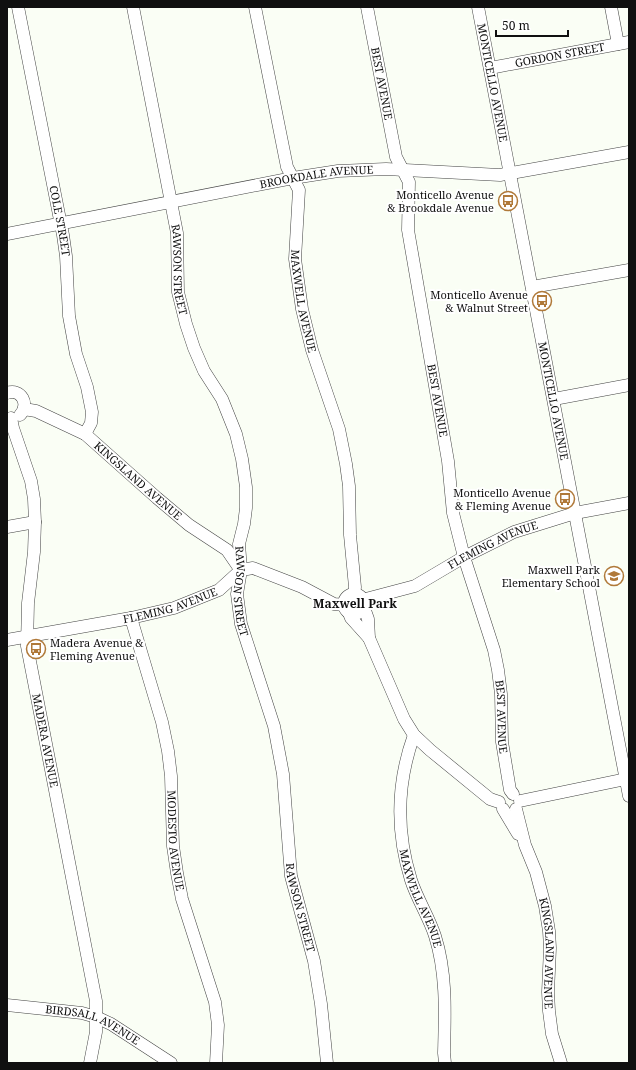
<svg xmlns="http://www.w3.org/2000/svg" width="636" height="1070" viewBox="0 0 636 1070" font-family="'Noto Serif',serif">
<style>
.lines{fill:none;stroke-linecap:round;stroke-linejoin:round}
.minor-casing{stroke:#434343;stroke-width:13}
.minor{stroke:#fff;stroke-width:12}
.labels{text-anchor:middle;stroke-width:4;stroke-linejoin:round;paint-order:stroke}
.street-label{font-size:11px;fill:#101010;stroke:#fff}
.poi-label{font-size:11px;fill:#101010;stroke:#fff;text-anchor:end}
.neighbourhood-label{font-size:12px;font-weight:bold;fill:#101010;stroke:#fff}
</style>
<rect width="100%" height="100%" fill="#fafef5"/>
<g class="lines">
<defs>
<g id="minor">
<path id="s1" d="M18 7 63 235 66 256 69 316 76 354 87 387 92 412 91 423 85 434"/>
<path id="s2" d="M133 7 177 233 178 292 186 324 194 348 204 371 222 399 236 434 242 459 246 487V508L244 524 239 544 241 570 237 594 241 624 274 726 283 774 291 876 314 961 321 1004 327 1063"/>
<path id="s3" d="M255 7 287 167 299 190 295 259 302 309 312 350 339 429 346 464 349 486 350 535 355 587 354 595"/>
<path id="s4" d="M367 7 396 157 409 182 408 230 448 461 453 513 464 557 494 650 498 670 501 694 502 742 510 790 513 794"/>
<path id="s5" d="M478 7 629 796"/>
<path d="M611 7 618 44"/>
<path id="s6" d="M490 68 629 42"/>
<path id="s7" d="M7 234 293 178 338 171 386 169 500 175 629 152"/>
<path d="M532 287 629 270"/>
<path d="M7 393C21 388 30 404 20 415"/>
<path d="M554 399 629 385"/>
<path id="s8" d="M24 409 36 411 85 434 157 498 189 525 227 550 240 569"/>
<path id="s9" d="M11 418 13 428 31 481 34 499 35 522 34 552 28 603 27 646 96 1001V1032L90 1063"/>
<path d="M7 527 35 522"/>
<circle cx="354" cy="604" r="10"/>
<path id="s10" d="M362 600 415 586 464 557 514 532 575 513 629 503"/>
<path d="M363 605 368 619 369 638 404 719 414 735 430 750 490 799 499 802"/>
<path d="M349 613 351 618 369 638"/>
<path id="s11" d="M131 618 162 722 168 751 171 776 173 846 177 873 182 899 215 1002 218 1025 216 1063"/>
<path id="s12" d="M7 640 131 618 174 608 219 590 241 570 253 568 302 587 334 604 344 605"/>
<path id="s13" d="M414 735C397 782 396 832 411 880 417 899 429 917 435 936 447 974 445 1014 444 1053L445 1063"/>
<path d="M520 801 626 779"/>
<path d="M503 809 518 834"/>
<path id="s14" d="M516 809 525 845 536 872 545 906 549 931 550 948 548 992 549 1011 552 1034 561 1063"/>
<path id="s15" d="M7 1005 82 1013 96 1017 111 1024 171 1063"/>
</g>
</defs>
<use href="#minor" class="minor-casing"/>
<use href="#minor" class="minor"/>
</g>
<defs>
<symbol id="bus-ring" viewBox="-11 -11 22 22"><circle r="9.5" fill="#fff" stroke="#b07939" stroke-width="1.5"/><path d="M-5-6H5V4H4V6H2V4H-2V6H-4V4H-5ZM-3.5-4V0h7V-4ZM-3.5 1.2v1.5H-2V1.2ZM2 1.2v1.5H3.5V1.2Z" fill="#b07939"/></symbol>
<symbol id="school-ring" viewBox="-11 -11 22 22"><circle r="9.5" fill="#fff" stroke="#b07939" stroke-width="1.5"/><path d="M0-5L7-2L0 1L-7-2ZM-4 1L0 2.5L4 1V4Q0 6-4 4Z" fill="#b07939"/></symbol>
</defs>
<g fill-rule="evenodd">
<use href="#bus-ring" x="497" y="190" width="22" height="22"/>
<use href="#bus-ring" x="531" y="290" width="22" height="22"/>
<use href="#bus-ring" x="554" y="488" width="22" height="22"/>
<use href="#school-ring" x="603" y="565" width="22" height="22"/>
<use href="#bus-ring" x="25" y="638" width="22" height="22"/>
</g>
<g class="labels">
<g class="street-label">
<text dy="4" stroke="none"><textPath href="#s6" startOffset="71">GORDON STREET</textPath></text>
<text dy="4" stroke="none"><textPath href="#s5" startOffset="77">MONTICELLO AVENUE</textPath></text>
<text dy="4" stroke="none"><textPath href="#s4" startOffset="78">BEST AVENUE</textPath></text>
<text dy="4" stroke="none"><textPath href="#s7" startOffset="315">BROOKDALE AVENUE</textPath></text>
<text dy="4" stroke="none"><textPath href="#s1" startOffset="218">COLE STREET</textPath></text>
<text dy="4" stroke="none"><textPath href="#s2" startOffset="267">RAWSON STREET</textPath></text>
<text dy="4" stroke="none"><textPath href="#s3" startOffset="301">MAXWELL AVENUE</textPath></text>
<text dy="4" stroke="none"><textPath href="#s4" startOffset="402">BEST AVENUE</textPath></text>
<text dy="4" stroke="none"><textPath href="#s5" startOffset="401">MONTICELLO AVENUE</textPath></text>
<text dy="4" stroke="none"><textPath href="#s8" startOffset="137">KINGSLAND AVENUE</textPath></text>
<text dy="4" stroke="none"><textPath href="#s10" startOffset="143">FLEMING AVENUE</textPath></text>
<text dy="4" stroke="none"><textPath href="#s2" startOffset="603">RAWSON STREET</textPath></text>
<text dy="4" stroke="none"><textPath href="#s12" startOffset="167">FLEMING AVENUE</textPath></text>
<text dy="4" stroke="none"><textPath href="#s4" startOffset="726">BEST AVENUE</textPath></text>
<text dy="4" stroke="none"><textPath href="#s9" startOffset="328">MADERA AVENUE</textPath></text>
<text dy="4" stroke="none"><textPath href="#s11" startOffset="228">MODESTO AVENUE</textPath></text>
<text dy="4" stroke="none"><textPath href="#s13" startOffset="168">MAXWELL AVENUE</textPath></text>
<text dy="4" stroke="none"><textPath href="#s2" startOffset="927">RAWSON STREET</textPath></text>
<text dy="4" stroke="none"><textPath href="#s14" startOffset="149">KINGSLAND AVENUE</textPath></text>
<text dy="4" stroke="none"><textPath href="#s15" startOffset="89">BIRDSALL AVENUE</textPath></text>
</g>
<g class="poi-label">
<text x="494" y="199">Monticello Avenue<tspan x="494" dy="13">&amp; Brookdale Avenue</tspan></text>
<text x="528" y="299">Monticello Avenue<tspan x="528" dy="13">&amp; Walnut Street</tspan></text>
<text x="551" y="497">Monticello Avenue<tspan x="551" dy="13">&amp; Fleming Avenue</tspan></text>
<text x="600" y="574">Maxwell Park<tspan x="600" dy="13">Elementary School</tspan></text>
<text x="50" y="647" text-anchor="start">Madera Avenue &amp;<tspan x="50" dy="13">Fleming Avenue</tspan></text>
</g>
<g class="neighbourhood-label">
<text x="355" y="608">Maxwell Park</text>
</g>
</g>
<rect width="636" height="1070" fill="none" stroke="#101010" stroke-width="16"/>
<path d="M496 30v6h72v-6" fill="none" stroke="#101010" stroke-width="2"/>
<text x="502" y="30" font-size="12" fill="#101010" stroke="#ffffff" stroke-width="3" paint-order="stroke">50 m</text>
</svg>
